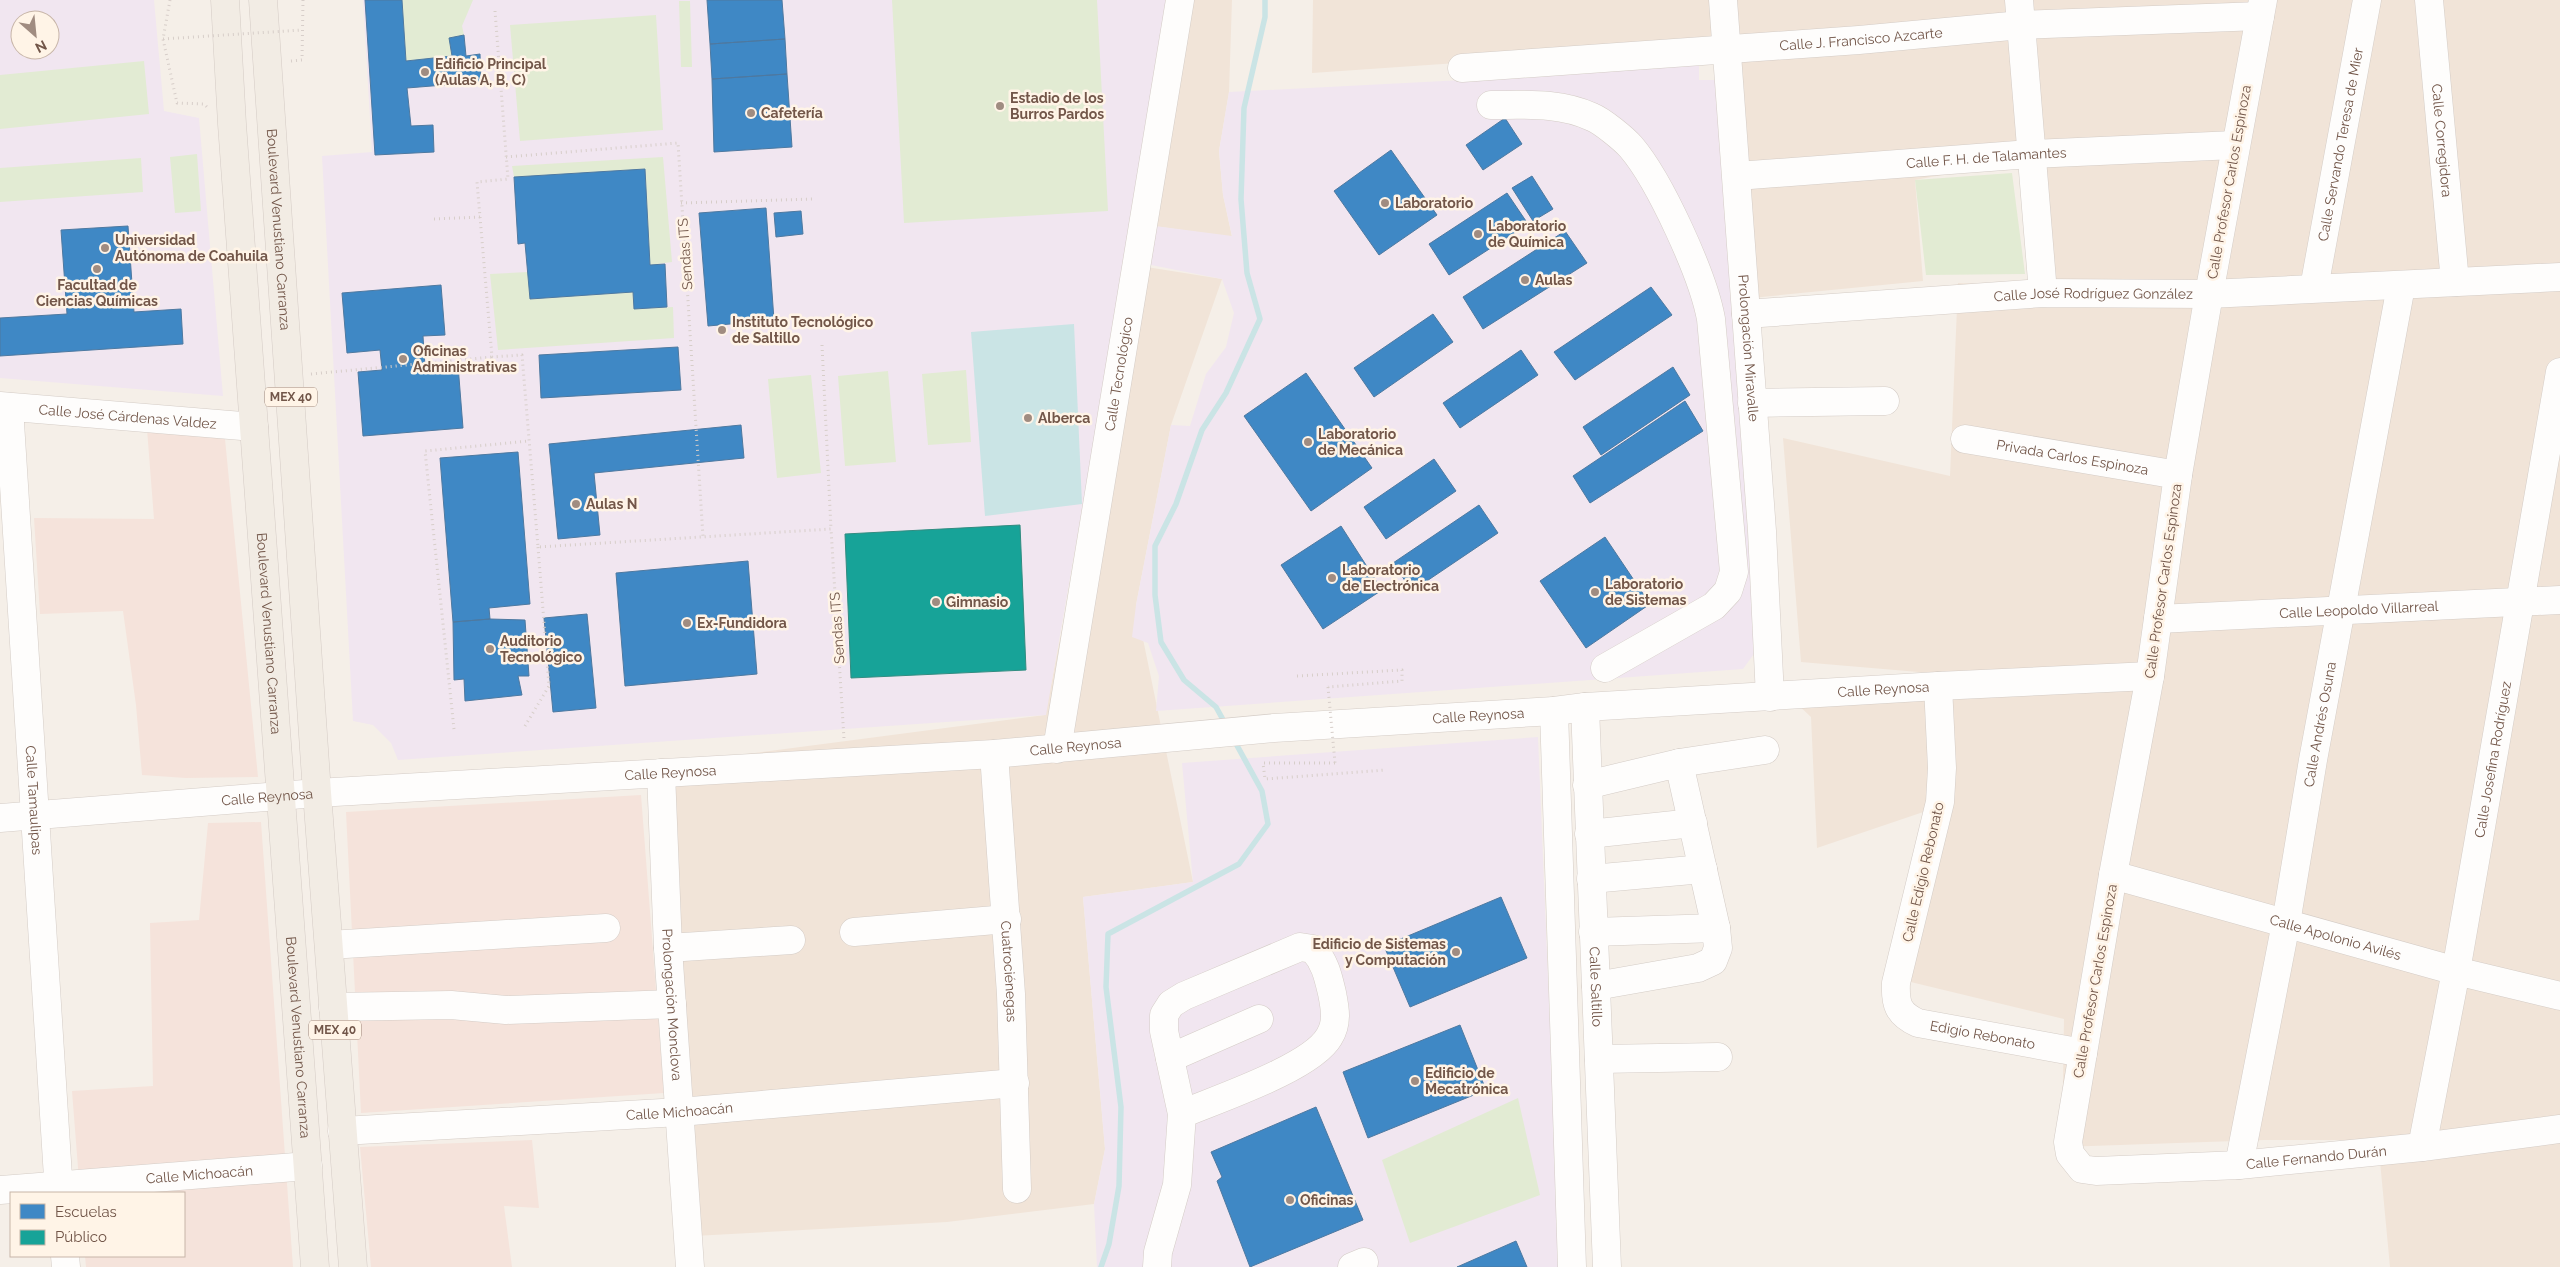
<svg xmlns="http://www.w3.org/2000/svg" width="2560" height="1267" viewBox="0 0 2560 1267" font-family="Raleway,sans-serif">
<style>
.residential{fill:#f1e4d8}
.commercial{fill:#f5e3db}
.education{fill:#f1e6f0;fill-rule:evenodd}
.green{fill:#e2ebd3}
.water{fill:#cae4e5}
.schools{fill:#3f88c5;stroke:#4e79a0}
.public{fill:#17a398;stroke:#328c80}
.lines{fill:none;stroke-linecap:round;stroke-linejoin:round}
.stream{stroke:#cae4e5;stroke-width:5.5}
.minor-casing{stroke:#d4ccc6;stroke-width:29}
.major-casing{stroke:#d4cbc5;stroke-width:29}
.path{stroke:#d7cec9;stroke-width:3;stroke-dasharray:1 4;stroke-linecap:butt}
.minor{stroke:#fefdfc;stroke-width:28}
.major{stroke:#f2ece4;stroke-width:28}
.path-bridge{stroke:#d7cec9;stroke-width:3;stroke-dasharray:1 4;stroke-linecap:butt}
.poi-dot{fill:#a08c81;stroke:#fff4e7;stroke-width:2}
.labels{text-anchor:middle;stroke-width:5;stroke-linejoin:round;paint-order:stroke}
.shield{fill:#fff4e7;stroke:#9c8578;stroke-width:1}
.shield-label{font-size:12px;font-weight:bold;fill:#725649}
.street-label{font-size:14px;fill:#725649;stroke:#fff4e7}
.poi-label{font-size:14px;font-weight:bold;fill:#725649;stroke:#fff4e7;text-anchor:start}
</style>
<rect width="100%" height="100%" fill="#f5efe8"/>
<path class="residential" d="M1188 0H1232L1229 92 1219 151 1223 195 1232 237 1147 225Z
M1313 0H2560V1267H2390L2378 1140H2264L2062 1147 2064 1019 1890 977 1941 806 1817 848 1811 717 1776 684 1942 674 1801 662 1783 438 1950 476 1958 283 2043 287 2033 158 1915 180 1923 281 1751 298 1732 44 1312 73Z
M1134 265 1222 279 1171 425 1136 605 1193 882 1083 897 1105 1149 1094 1204 947 1222 694 1236 655 766 1045 715Z"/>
<path class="commercial" d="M147 429 225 439 258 777 186 778 142 775 136 705 123 611 40 614 34 518 154 519Z
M641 795 664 1093 361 1113 346 812Z
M261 822 293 1267H86L85 1256H184V1193H80L72 1091 153 1086 150 923 199 920 208 823Z
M532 1140 539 1208 504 1206 512 1267H371L360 1147Z"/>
<path class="education" d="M0 0H154L164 111 199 118 223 396 0 378ZM20 20H50V50H20Z
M363 0H1171L1046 715 398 760 391 743 373 725 353 721 322 156 372 152Z
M1699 64V80H1716L1756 651 1743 669 1156 711 1159 676 1148 643 1132 637 1136 605 1171 425 1190 426 1206 374 1226 347 1234 313 1222 279 1146 264 1147 225 1232 236 1223 195 1219 151 1229 92 1463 80Z
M1538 737 1560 1267H1097L1094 1204 1105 1149 1083 897 1193 882 1182 763Z"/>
<path class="green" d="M402 0H473L462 26 464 35 452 56 406 61Z
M892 0H1097L1108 211 904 223Z
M679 1H690L692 67H681Z
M656 15 663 130 520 141 510 25Z
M144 61 149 114 0 129V75Z
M197 154 201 211 175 213 170 157Z
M663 157 672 262 650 265 645 169 514 177 512 166Z
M141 158 143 192 0 202V168Z
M2012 173 2025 274 1926 275 1915 180Z
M528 272 530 299 633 292 634 309 673 307 674 338 498 350 490 274Z
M966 370 971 442 928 445 922 374Z
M888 371 896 462 845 466 838 376Z
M811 375 821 473 777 478 768 379Z
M1518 1098 1540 1195 1410 1243 1382 1160Z"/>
<path class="water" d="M1074 324 1082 504 985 516 971 332Z"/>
<path class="schools" d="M365 0H402L406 61 452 56 449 38 464 35 466 56 480 54 481 82 407 88 411 126 433 125 434 152 375 155Z
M707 0H782L785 39 710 44Z
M785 39 787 74 712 79 710 44Z
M787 74 792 147 714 152 712 79Z
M1505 118 1522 144 1483 170 1466 145Z
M1391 150 1437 215 1379 255 1334 191Z
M645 169 650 265 665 264 667 307 634 309 633 292 530 299 525 243 518 244 514 177Z
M1532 176 1553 209 1533 221 1512 188Z
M1507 193 1528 224 1449 275 1429 244Z
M766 208 774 320 708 326 699 213Z
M801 211 803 234 776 237 774 213Z
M128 226 134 312 181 309 183 344 0 356V318L67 314 61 230Z
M1565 231 1587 263 1483 329 1463 297Z
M441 285 445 335 423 336 425 367 458 365 463 428 363 436 358 372 382 370 380 350 347 353 342 293Z
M1651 287 1672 315 1575 380 1554 352Z
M1433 314 1453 342 1374 397 1354 368Z
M678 347 681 390 541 398 539 355Z
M1521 350 1538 375 1460 428 1443 403Z
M1673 367 1690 395 1601 455 1583 427Z
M1306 373 1372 468 1311 511 1244 416Z
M1685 401 1703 431 1590 503 1573 476Z
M741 425 744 458 594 473 600 535 558 539 549 444Z
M518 452 530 604 489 608 490 619 453 622 440 458Z
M1434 459 1456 491 1386 539 1364 507Z
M1479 505 1498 533 1412 591 1393 563Z
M1341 526 1382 590 1323 629 1281 565Z
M1605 537 1650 604 1586 648 1540 581Z
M748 561 757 674 625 686 616 573Z
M587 614 596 708 553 712 544 618Z
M490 619 525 620 529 676H518L522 695 465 701 464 679 454 680 453 622Z
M1501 897 1527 958 1410 1007 1384 946Z
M1460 1025 1486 1090 1368 1138 1343 1072Z
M1316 1107 1363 1220 1250 1267 1217 1181 1222 1177 1211 1152Z
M1516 1241 1527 1267H1457Z"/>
<path class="public" d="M1020 525 1026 670 851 678 845 534Z"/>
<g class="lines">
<path class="stream" d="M1226 725 1216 707 1184 680 1161 642 1155 595V546L1176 504 1202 430 1226 393 1260 319 1247 273 1241 199 1244 108 1265 17V0
M1101 1267 1109 1244 1119 1186 1121 1107 1106 987 1108 934 1239 864 1268 824 1262 791 1234 740"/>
<defs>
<g id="minor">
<path id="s1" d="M1723 0 1762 531 1770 697"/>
<path d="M2019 0 2043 293"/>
<path id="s2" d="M2263 0 2209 294 2178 475 2150 676 2113 875 2068 1142 2070 1154 2082 1169 2096 1171 2239 1165 2422 1147 2560 1129"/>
<path id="s3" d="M2429 0 2455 282"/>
<path id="s4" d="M1462 68 1859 40 2021 25 2260 16"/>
<path d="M1491 105C1525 105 1560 102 1592 117 1602 121 1624 139 1631 147 1660 181 1703 275 1711 319L1734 572 1728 591 1714 606 1605 668"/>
<path id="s5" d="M1737 176 2030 154 2235 145"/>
<path id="s6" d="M2314 288 2367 0"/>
<path id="s7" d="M1746 314 2043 293 2209 294 2560 277"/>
<path d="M1752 403 1885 401"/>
<path id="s8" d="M0 406 254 427"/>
<path id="s9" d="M9 407 59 1193"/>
<path id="s10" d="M1965 439 2178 475"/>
<path id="s11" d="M2158 619 2560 600"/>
<path id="s12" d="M1938 686 1942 768 1940 802 1896 983C1895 1004 1898 1014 1918 1023L2083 1053"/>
<path id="s13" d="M1585 707 1607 1267"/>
<path d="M1554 711 1572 1267"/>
<path id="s14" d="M1057 749 1180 0"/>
<path id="s15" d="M994 754 1011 994 1017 1189"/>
<path d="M1679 763 1765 750"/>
<path id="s16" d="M661 773 668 948 690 1267"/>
<path d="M1587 785 1679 763 1716 928 1718 948 1713 961 1698 968 1596 986"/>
<path id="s17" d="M0 818 317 793 994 754 1274 728 1554 711 1585 707 1938 686 2150 676"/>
<path d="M1589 834 1693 823"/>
<path id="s18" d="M2113 875 2456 971 2560 996"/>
<path d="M1591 879 1703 869"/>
<path d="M854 932 1007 919"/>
<path d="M1593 932 1716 928"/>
<path d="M329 945 606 928"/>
<path d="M668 948 791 940"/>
<path d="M333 1007 451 1005 506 1010 672 1004"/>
<path d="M1170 1058 1259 1019"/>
<path d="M1599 1059 1718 1057"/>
<path id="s19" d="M342 1131 680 1112 1015 1083"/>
<path id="s20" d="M2422 1147 2456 971 2560 372"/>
<path id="s21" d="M2239 1165 2286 923 2313 760 2401 286"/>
<path id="s22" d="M0 1190 308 1166"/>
<path d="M65 1256 66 1267"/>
<path d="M1157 1267 1158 1252 1177 1185 1182 1114 1164 1031V1015L1171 1004 1184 996 1300 947 1313 949C1325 962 1328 976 1332 993 1335 1008 1338 1023 1329 1037 1311 1068 1217 1099 1182 1114"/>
<path d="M1352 1267 1364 1262"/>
</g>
<g id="major">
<path id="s23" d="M225 0 232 124 315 1267"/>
<path id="s24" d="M263 0 317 793 353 1267"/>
</g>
</defs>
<use href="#minor" class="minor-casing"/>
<use href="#major" class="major-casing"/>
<path class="path" d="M170 0 163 39 177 103 204 104 207 107
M495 11 508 179 477 182 492 357 522 355 538 547 831 529 844 739
M291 61 302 60 303 0
M506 157 678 143 703 537
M681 203 814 199
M434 219 480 217
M822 345 831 529
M311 374 492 357
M1297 676 1402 670V681L1328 687
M525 726 549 686 538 547
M454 729 425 451 529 441
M1335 763H1263L1265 779 1386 770"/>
<use href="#minor" class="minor"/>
<use href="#major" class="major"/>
<path class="path-bridge" d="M163 39 302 30
M1328 687 1335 763"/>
</g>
<g class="poi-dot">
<circle cx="425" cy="72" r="5"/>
<circle cx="1000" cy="106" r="5"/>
<circle cx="751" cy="113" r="5"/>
<circle cx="1385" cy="203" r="5"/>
<circle cx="1478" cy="234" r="5"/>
<circle cx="105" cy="248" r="5"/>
<circle cx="97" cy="269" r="5"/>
<circle cx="1525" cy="280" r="5"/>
<circle cx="722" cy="330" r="5"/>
<circle cx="403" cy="359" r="5"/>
<circle cx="1028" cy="418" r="5"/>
<circle cx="1308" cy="442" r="5"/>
<circle cx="576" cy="504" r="5"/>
<circle cx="1332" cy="578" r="5"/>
<circle cx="1595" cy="592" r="5"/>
<circle cx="936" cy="602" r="5"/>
<circle cx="687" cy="623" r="5"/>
<circle cx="490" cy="649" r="5"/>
<circle cx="1456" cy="952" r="5"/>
<circle cx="1415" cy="1081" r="5"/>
<circle cx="1290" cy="1200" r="5"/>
</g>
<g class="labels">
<g class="shield">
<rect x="265" y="387.5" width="52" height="19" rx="4"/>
<rect x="309" y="1020.5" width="52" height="19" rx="4"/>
</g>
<g class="shield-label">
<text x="291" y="401">MEX 40</text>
<text x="335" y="1034">MEX 40</text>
</g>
<g class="street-label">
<text dy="5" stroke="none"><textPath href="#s4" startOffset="400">Calle J. Francisco Azcarte</textPath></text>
<text dy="5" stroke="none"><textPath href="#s3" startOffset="141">Calle Corregidora</textPath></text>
<text dy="5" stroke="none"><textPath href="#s6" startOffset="146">Calle Servando Teresa de Mier</textPath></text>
<text dy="5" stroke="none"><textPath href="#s5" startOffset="250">Calle F. H. de Talamantes</textPath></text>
<text transform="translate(2229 182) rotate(-80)" y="5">Calle Profesor Carlos Espinoza</text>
<text dy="5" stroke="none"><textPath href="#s24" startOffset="230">Boulevard Venustiano Carranza</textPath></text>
<text transform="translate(685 254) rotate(-94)" y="5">Sendas ITS</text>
<text dy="5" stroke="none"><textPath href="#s7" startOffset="348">Calle José Rodríguez González</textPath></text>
<text dy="5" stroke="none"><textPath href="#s1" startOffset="349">Prolongación Miravalle</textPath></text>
<text dy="5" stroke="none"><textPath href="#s14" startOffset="380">Calle Tecnológico</textPath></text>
<text dy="5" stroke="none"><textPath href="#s8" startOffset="128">Calle José Cárdenas Valdez</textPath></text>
<text dy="5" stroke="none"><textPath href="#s10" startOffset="109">Privada Carlos Espinoza</textPath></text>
<text transform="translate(2163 581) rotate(-82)" y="5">Calle Profesor Carlos Espinoza</text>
<text dy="5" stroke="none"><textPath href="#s11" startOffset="201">Calle Leopoldo Villarreal</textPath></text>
<text transform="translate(837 628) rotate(-94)" y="5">Sendas ITS</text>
<text dy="5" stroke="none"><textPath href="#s23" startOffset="635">Boulevard Venustiano Carranza</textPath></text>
<text dy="5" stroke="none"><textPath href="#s17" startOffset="1888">Calle Reynosa</textPath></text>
<text dy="5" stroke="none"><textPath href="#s17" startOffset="1482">Calle Reynosa</textPath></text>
<text dy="5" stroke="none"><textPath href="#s21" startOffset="448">Calle Andrés Osuna</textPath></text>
<text dy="5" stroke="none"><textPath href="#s17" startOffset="1078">Calle Reynosa</textPath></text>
<text dy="5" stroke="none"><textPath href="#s20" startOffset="394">Calle Josefina Rodríguez</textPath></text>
<text dy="5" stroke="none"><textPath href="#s17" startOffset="672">Calle Reynosa</textPath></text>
<text dy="5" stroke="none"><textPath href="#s17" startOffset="268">Calle Reynosa</textPath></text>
<text dy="5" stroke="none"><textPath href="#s9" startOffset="394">Calle Tamaulipas</textPath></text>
<text transform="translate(1923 872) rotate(-77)" y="5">Calle Edigio Rebonato</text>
<text dy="5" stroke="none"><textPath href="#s18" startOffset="231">Calle Apolonio Avilés</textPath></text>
<text dy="5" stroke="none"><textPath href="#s15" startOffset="218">Cuatrociénegas</textPath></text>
<text transform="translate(2095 981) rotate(-80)" y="5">Calle Profesor Carlos Espinoza</text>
<text dy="5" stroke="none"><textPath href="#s13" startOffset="280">Calle Saltillo</textPath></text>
<text dy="5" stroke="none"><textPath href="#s16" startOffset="232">Prolongación Monclova</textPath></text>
<text dy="5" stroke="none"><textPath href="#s12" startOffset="418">Edigio Rebonato</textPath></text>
<text dy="5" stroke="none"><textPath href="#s23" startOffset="1040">Boulevard Venustiano Carranza</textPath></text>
<text dy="5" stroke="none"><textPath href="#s19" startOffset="338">Calle Michoacán</textPath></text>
<text dy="5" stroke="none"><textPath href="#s2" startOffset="1425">Calle Fernando Durán</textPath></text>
<text dy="5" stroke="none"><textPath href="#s22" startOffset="200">Calle Michoacán</textPath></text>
</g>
<g class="poi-label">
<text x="435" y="69">Edificio Principal<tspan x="435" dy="16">(Aulas A, B, C)</tspan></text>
<text x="1010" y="103">Estadio de los<tspan x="1010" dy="16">Burros Pardos</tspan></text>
<text x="761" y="118">Cafetería</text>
<text x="1395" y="208">Laboratorio</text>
<text x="1488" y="231">Laboratorio<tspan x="1488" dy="16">de Química</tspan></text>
<text x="115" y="245">Universidad<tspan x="115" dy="16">Autónoma de Coahuila</tspan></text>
<text x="1535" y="285">Aulas</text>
<text x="97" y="290" text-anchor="middle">Facultad de<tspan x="97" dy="16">Ciencias Químicas</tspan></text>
<text x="732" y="327">Instituto Tecnológico<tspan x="732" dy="16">de Saltillo</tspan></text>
<text x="413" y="356">Oficinas<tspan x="413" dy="16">Administrativas</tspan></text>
<text x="1038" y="423">Alberca</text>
<text x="1318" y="439">Laboratorio<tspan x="1318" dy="16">de Mecánica</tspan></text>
<text x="586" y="509">Aulas N</text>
<text x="1342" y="575">Laboratorio<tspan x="1342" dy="16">de Electrónica</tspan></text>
<text x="1605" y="589">Laboratorio<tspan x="1605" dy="16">de Sistemas</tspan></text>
<text x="946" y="607">Gimnasio</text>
<text x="697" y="628">Ex-Fundidora</text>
<text x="500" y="646">Auditorio<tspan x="500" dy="16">Tecnológico</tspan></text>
<text x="1446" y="949" text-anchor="end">Edificio de Sistemas<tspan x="1446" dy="16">y Computación</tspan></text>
<text x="1425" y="1078">Edificio de<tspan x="1425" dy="16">Mecatrónica</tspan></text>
<text x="1300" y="1205">Oficinas</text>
</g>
</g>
<rect x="10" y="1192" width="175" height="65" fill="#fff4e7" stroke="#c7b5a8"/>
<rect x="20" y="1204" width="25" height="15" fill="#3f88c5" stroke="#c7b5a8"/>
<text x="55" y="1217" font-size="15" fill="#725649">Escuelas</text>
<rect x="20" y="1230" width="25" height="15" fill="#17a398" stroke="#c7b5a8"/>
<text x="55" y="1242" font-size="15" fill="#725649">Público</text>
<g transform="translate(35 35) rotate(153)"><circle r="24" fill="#fff4e7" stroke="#c7b5a8"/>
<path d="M0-4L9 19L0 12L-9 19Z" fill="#a08c81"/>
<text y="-8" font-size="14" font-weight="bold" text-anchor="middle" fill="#725649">N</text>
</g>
</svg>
